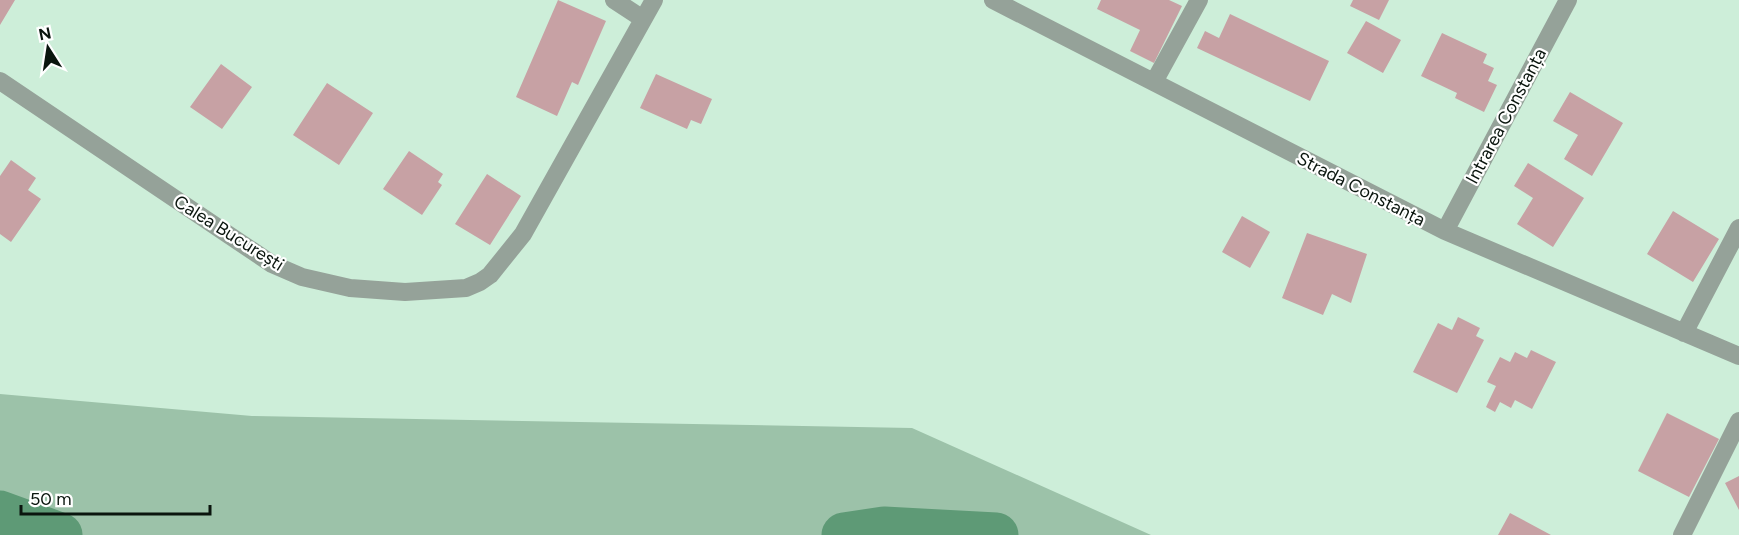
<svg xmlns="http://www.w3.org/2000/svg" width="1739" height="535" viewBox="0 0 1739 535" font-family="Figtree,sans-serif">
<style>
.green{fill:#9cc2a9}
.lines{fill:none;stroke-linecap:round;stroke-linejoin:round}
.river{stroke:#5e9a76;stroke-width:45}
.building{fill:#c7a1a4}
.minor{stroke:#95a299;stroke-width:18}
.labels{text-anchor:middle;stroke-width:4.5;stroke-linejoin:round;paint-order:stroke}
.street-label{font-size:18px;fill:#0a150e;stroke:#fff}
</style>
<rect width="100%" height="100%" fill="#cdeed9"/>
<path class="green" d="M0 394 252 416 912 428 1151 535H0Z"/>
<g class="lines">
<path class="river" d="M0 513 60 535
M844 535 884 529 996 535"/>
</g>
<path class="building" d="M0 0H15L0 25Z
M558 0 606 21 578 85 572 82 557 116 516 97Z
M1101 0H1169L1182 6 1154 63 1130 51 1140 30 1097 9Z
M1353 0H1389L1379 20 1350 6Z
M1230 14 1329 61 1310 101 1197 48 1205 31 1219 38Z
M1366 21 1401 40 1383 73 1347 53Z
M1442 33 1487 54 1483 63 1494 68 1488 81 1497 85 1484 112 1455 98 1457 93 1421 76Z
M221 64 252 87 222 129 190 107Z
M656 74 712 99 701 124 691 120 687 129 640 108Z
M327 83 373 113 339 165 293 135Z
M1570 92 1623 123 1592 176 1564 159 1578 135 1553 121Z
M409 151 443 174 438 182 442 185 422 215 383 189Z
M11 160 36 178 28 190 41 199 11 242 0 234V176Z
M1528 163 1584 198 1553 247 1517 224 1533 198 1514 186Z
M487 174 521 196 490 245 455 224Z
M1673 211 1719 239 1693 282 1647 254Z
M1242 216 1270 232 1250 268 1222 252Z
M1307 233 1367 254 1351 303 1332 294 1323 315 1282 298Z
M1458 317 1480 328 1476 336 1484 340 1457 393 1413 372 1438 323 1452 330Z
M1531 350 1556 362 1532 409 1515 400 1511 408 1500 402 1495 412 1486 407 1496 386 1487 382 1500 357 1510 362 1515 352 1527 358Z
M1667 413 1719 439 1689 497 1638 471Z
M1739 476V510L1725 483Z
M1510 513 1551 535H1498Z"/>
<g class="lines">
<path class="minor" d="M614 0 643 19
M993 0 1445 231 1739 356
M0 81 272 264 302 277 350 288 405 292 466 288 480 282 490 275 523 234 654 0
M1154 82 1199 0
M1445 231 1568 0
M1684 333 1739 228
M1682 535 1739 421"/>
</g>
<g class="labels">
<g class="street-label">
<text transform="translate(1506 116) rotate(-62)" y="6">Intrarea Constanța</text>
<text transform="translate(1361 189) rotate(27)" y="6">Strada Constanța</text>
<text transform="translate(229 233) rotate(32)" y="6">Calea București</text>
</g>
</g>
<g transform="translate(48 48) rotate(348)" stroke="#ffffff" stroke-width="4.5" paint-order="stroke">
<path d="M0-4.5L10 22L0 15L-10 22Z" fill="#0a150e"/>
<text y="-9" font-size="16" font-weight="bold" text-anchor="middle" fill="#0a150e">N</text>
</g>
<path d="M21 505v9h189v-9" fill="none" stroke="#0a150e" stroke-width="3"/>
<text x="30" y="505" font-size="18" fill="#0a150e" stroke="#ffffff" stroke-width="4.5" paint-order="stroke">50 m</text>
</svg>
